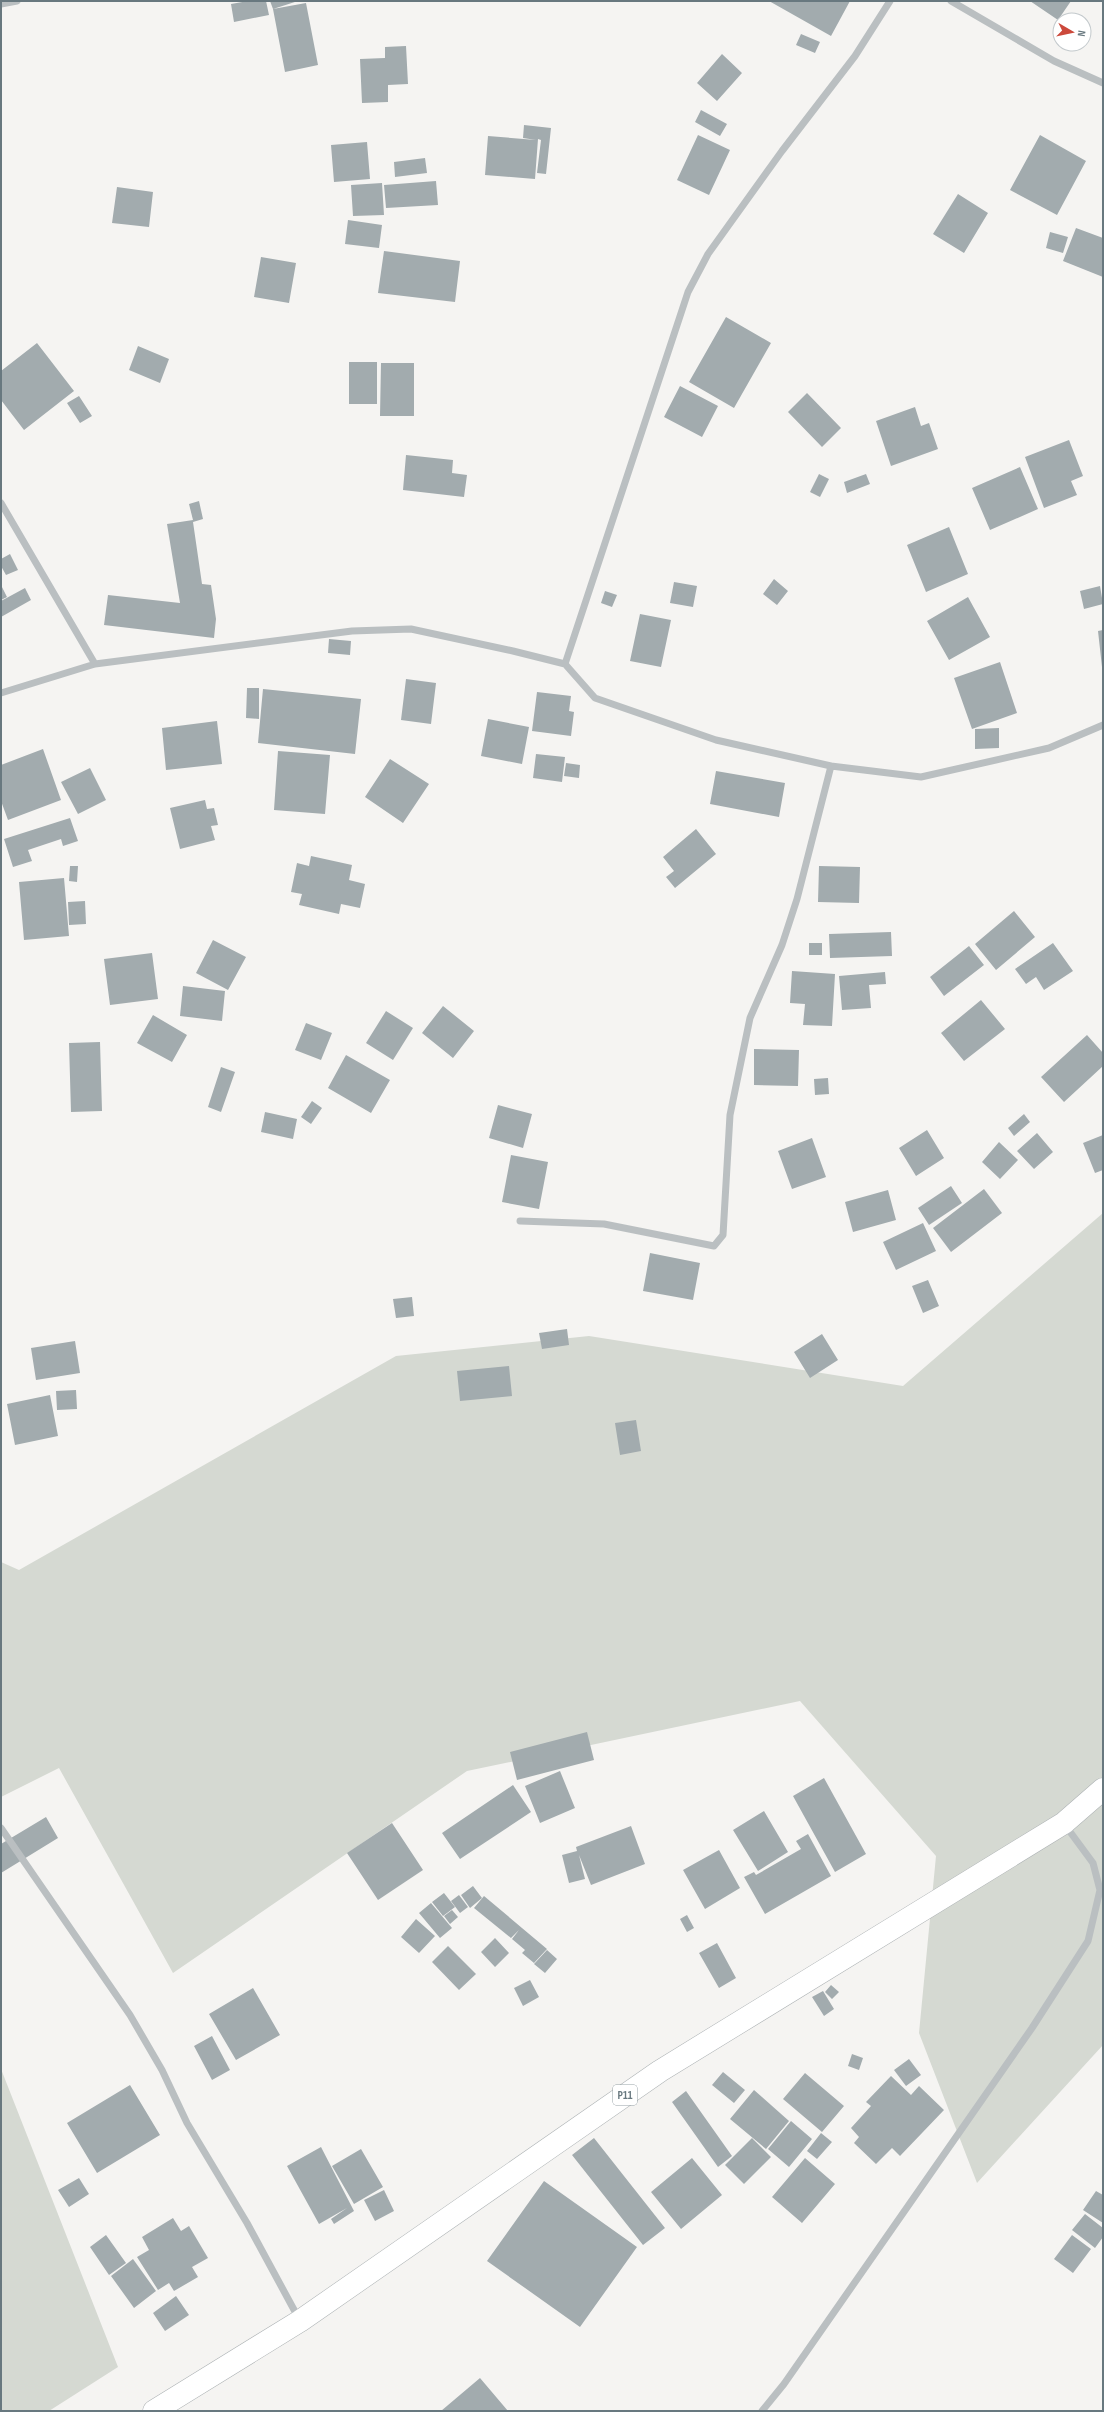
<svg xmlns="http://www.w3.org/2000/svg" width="1104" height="2412" viewBox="0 0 1104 2412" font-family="'Sofia Sans Condensed',sans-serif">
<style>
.green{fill:#d5d9d2}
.building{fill:#a2abae}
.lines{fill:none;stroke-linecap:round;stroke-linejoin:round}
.major-casing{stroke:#aeb3b5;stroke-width:23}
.minor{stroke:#babfc1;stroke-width:7}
.major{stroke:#fff;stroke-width:22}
.labels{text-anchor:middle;stroke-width:4;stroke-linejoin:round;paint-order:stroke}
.shield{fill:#fff;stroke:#95a0a5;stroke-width:1}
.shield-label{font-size:12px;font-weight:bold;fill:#68787f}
</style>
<rect width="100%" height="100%" fill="#f5f4f2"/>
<path class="green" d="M1103 1213V2045L977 2183 919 2033 936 1856 800 1701 467 1771 173 1973 59 1768 1 1797V1562L19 1570 396 1356 589 1336 903 1386Z
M1 2069 118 2367 49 2411H1Z"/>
<path class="building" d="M248 1H266L269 15 234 22 231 4Z
M270 1H298L273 9Z
M769 1H850L831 36Z
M1030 1H1071L1058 20Z
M306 3 318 65 285 72 273 9Z
M801 34 820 42 815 53 796 45Z
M406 46 408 84 388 85V102L362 103 360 59 385 58V47Z
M722 54 742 73 717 101 697 83Z
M701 110 727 124 720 136 695 122Z
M524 125 551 128 546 174 537 173 541 140 538 139 535 179 485 175 488 136 536 140 523 138Z
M698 135 730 150 709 195 677 180Z
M1040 135 1086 161 1057 215 1010 190Z
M367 142 370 179 334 182 331 145Z
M425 158 427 173 395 177 394 162Z
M436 181 438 205 386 208 384 185Z
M382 183 384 215 353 216 351 185Z
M117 187 153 192 149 227 112 223Z
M958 194 988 213 964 253 933 234Z
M348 220 382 225 379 248 345 244Z
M1076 228 1103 238V277L1063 261Z
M1050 232 1068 237 1063 253 1046 248Z
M384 251 460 261 455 302 378 293Z
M261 257 296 263 289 303 254 297Z
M726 317 771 343 734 408 689 382Z
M37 343 74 391 24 430 1 400V371Z
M138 346 169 359 160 383 129 370Z
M349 362H377V404H349Z
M381 363H414V416H380Z
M680 386 718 406 702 437 664 417Z
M807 393 841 428 822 447 788 412Z
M79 396 92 416 80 423 67 403Z
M915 407 921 426 929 423 938 449 891 466 876 421Z
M1069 440 1083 476 1071 481 1077 495 1044 508 1025 457Z
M406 455 453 460 452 473 467 475 464 497 403 490Z
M1020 467 1038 509 990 530 972 488Z
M819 474 829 479 820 497 810 492Z
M866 474 870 484 847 493 844 482Z
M199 501 203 519 193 522 202 584 211 585 216 619 214 638 104 625 108 595 180 603 167 524 193 520 189 504Z
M949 527 968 574 926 592 907 545Z
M10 554 18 570 6 575 1 566V559Z
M774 579 788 591 777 605 763 594Z
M674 582 697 586 693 607 670 603Z
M1 585 7 597 1 600Z
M1100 586 1103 604 1084 609 1080 591Z
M25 588 31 600 1 617V601Z
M605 591 617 595 612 607 601 603Z
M968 597 990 637 949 660 927 621Z
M640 614 671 620 661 667 630 661Z
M1103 630V666L1102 667 1098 631Z
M329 639 351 641 350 655 328 653Z
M1000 662 1017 713 972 729 954 678Z
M406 679 436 683 431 724 401 720Z
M247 688H259V719L246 718Z
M263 689 361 699 355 754 258 743Z
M537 692 571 696 569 711 574 712 571 736 532 731Z
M488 719 529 727 522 764 481 756Z
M217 721 222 764 166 770 162 728Z
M999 728V748L975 749V729Z
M43 749 61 800 8 820 1 801V765Z
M278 751 330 755 325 814 274 810Z
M536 754 565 757 562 782 533 778Z
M390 759 429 784 403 823 365 797Z
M566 763 580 765 579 778 564 776Z
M90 768 106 800 78 814 61 782Z
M716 771 785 783 779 817 710 804Z
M205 800 207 809 214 808 218 825 211 826 215 840 180 849 170 808Z
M70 818 78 841 63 846 61 839 28 850 32 861 13 867 4 839Z
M696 829 716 854 675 888 666 877 674 871 663 857Z
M311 856 352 865 349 880 365 884 360 908 341 904 339 914 299 905 302 894 291 892 297 863 309 866Z
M70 866H78L77 882 69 881Z
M819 866 860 867 859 903 818 902Z
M64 878 69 936 24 940 19 882Z
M85 901 86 924 69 925 68 902Z
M1014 911 1035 937 996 970 975 944Z
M891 932 892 956 830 958 829 934Z
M213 940 246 957 228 990 196 973Z
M809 943H822V955H809Z
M1053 943 1073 971 1044 990 1036 977 1026 984 1015 969Z
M969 946 984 965 944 996 930 977Z
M152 953 158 999 110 1005 104 959Z
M792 971 835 974 832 1026 803 1025 805 1004 790 1003Z
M885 972 886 984 869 985 871 1008 842 1010 839 976Z
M183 986 225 991 222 1021 180 1016Z
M981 1000 1005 1029 964 1061 941 1033Z
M443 1006 474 1031 453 1058 422 1033Z
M386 1011 413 1028 393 1060 366 1043Z
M153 1015 187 1035 172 1062 137 1043Z
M306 1023 332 1033 321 1060 295 1050Z
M1087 1035 1103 1053V1066L1064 1102 1041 1077Z
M100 1042 102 1111 71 1112 69 1043Z
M754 1049 799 1050 798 1086 754 1085Z
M346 1055 390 1080 371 1113 328 1088Z
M221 1067 235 1072 221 1112 208 1107Z
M828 1078 829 1094 815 1095 814 1079Z
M312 1101 322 1108 311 1124 301 1117Z
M498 1105 532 1114 523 1148 489 1138Z
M265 1112 297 1119 293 1139 261 1132Z
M1024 1114 1030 1122 1014 1136 1008 1128Z
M927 1130 944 1158 916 1176 899 1148Z
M1037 1133 1053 1152 1034 1169 1017 1151Z
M1103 1135V1170L1095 1173 1083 1143Z
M812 1138 826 1177 792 1189 778 1151Z
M999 1142 1018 1160 1000 1179 982 1162Z
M511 1155 548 1162 539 1209 502 1202Z
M951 1186 962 1203 929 1225 918 1208Z
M984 1189 1002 1213 951 1252 933 1228Z
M888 1190 896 1220 853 1232 845 1202Z
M923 1223 936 1251 896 1270 883 1242Z
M650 1253 700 1263 693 1300 643 1291Z
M928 1280 939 1306 923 1313 912 1286Z
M412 1297 414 1316 396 1318 393 1299Z
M567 1329 569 1345 542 1349 539 1333Z
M822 1334 838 1360 810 1378 794 1352Z
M75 1341 80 1373 36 1380 31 1348Z
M509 1366 512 1396 460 1401 457 1371Z
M76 1390 77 1409 57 1410 56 1391Z
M50 1395 58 1436 15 1445 7 1404Z
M636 1420 641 1451 620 1455 615 1423Z
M587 1732 594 1760 517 1780 510 1752Z
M560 1771 575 1808 540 1823 525 1786Z
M824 1778 866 1854 835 1872 793 1796Z
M513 1785 531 1812 460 1859 442 1833Z
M764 1811 788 1852 758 1871 733 1830Z
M46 1817 58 1838 1 1873V1844Z
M392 1823 423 1870 378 1900 347 1853Z
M631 1826 645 1864 591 1885 579 1855 585 1879 569 1883 562 1855 577 1851 576 1847Z
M808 1834 831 1876 765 1914 744 1877 754 1872 756 1875 801 1849 796 1841Z
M719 1850 740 1888 705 1909 683 1870Z
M473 1886 482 1898 470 1908 461 1895Z
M444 1893 455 1907 443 1916 432 1902Z
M459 1895 468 1907 460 1913 451 1901Z
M484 1896 547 1949 534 1963 522 1953 525 1950 512 1939 519 1930 511 1938 474 1908Z
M431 1903 452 1928 440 1938 419 1913Z
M452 1910 458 1917 450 1924 444 1916Z
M687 1915 694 1928 687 1932 680 1919Z
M416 1919 435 1936 419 1953 401 1937Z
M495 1938 509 1953 495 1967 481 1952Z
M717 1943 736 1978 719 1988 699 1953Z
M448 1946 476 1974 459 1990 432 1962Z
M547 1950 557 1959 545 1973 534 1964Z
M530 1980 539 1997 523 2006 514 1988Z
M831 1985 839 1992 832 1999 825 1992Z
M253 1988 280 2035 236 2060 209 2014Z
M823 1991 834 2009 824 2016 812 1997Z
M212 2036 230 2070 212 2080 194 2046Z
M852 2054 863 2058 859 2070 848 2066Z
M909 2059 921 2075 906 2086 894 2070Z
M723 2072 745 2090 734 2103 712 2085Z
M805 2073 844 2106 822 2132 783 2099Z
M891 2076 911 2095 919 2086 944 2110 900 2156 892 2148 876 2164 854 2143 859 2137 851 2128 871 2106 866 2102Z
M130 2085 160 2135 97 2173 67 2123Z
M754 2090 789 2121 766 2149 730 2119Z
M686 2091 732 2156 718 2167 672 2102Z
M791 2121 812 2139 789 2167 768 2149Z
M821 2133 832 2142 817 2159 807 2151Z
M594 2138 665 2228 643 2245 572 2155Z
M752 2138 771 2157 744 2184 725 2165Z
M321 2147 354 2211 334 2224 331 2219 347 2208 319 2224 287 2166Z
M361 2149 383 2187 354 2204 332 2166Z
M692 2158 722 2195 681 2229 651 2192Z
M805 2158 835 2184 802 2223 772 2197Z
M79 2178 89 2194 69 2207 58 2190Z
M544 2181 637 2247 580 2327 487 2261Z
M384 2190 394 2211 375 2221 364 2200Z
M1096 2191 1103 2195V2223L1083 2210Z
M1085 2214 1103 2228V2237L1095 2248 1072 2230Z
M173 2218 181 2231 189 2226 208 2258 192 2267 198 2277 174 2291 169 2283 158 2290 137 2257 149 2250 142 2237Z
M106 2235 126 2263 109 2275 90 2247Z
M1072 2235 1091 2249 1073 2273 1054 2259Z
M133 2259 156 2291 134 2308 111 2276Z
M176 2296 189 2315 165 2331 153 2313Z
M480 2378 508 2411H441Z"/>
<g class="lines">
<defs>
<path id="major" d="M154 2411 300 2321 660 2071 1064 1823 1103 1789"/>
</defs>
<use href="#major" class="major-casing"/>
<path class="minor" d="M951 1 1054 61 1103 83
M1 4 17 1
M1 503 95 664
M565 664 688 292 708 254 782 151 855 56 890 1
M1 693 95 664 352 631 411 629 513 651 565 664 595 698 716 740 831 766 921 777 1049 748 1103 725
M520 1221 604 1224 714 1246 723 1235 730 1115 750 1018 782 945 797 899 831 766
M1 1828 130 2015 162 2070 187 2123 247 2223 299 2319
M762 2411 784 2384 1032 2028 1088 1941 1100 1890 1093 1863 1065 1825"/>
<use href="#major" class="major"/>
</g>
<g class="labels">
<rect class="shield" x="613" y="2085" width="24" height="20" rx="3"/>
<g class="shield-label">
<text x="625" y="2099">P11</text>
</g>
</g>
<rect width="1104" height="2412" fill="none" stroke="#68787f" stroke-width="4"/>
<g transform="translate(1072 32) rotate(99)"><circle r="19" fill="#ffffff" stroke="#c3c9cc"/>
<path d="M0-3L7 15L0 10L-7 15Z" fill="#cc493b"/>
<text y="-6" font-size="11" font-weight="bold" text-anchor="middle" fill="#68787f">N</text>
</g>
</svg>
